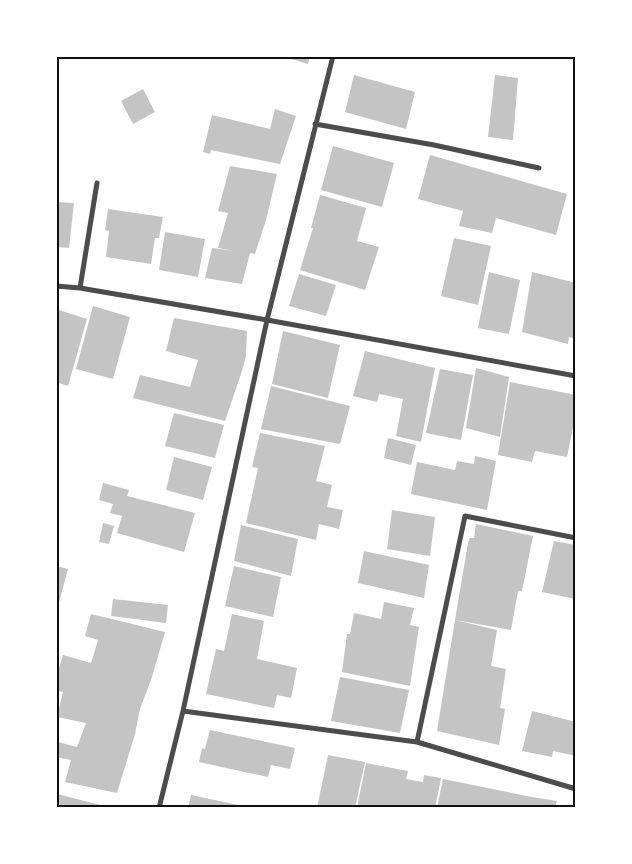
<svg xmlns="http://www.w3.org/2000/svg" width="632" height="864" viewBox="0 0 632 864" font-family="Signika,sans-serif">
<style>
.building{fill:#c4c4c4}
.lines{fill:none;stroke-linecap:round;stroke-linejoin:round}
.minor{stroke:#4c4c4c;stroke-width:5}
.neatline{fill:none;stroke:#111;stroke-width:2}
</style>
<rect width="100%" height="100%" fill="#fff"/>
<path class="building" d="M281 56H310L308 64Z
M354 75 415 92 406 129 345 112Z
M495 75 518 78 513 140 488 137Z
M143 89 155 112 133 124 121 101Z
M275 109 296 116 280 164 211 150 210 154 203 152 212 115 270 129Z
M333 146 394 163 382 207 321 190Z
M430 155 567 194 556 235 496 218 492 233 459 226 463 211 418 199Z
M230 166 277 174 266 220 255 254 250 253 242 284 205 278 212 248 234 251 218 248 228 213 218 211Z
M320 195 366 208 357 241 379 247 365 290 300 270 313 228H311Z
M56 202 74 203 69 248 56 247Z
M108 209 163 217 159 238H155L151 264 106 257 109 231 105 230Z
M165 232 205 239 198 277 159 270Z
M454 238 491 246 478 305 441 296Z
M489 272 520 280 509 334 478 328Z
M532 272 576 283V339L569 337 568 344 522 332Z
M299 274 336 285 326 316 289 306Z
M93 306 130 317 113 379 76 369Z
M56 309 87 319 68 386 56 382Z
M174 318 247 331 246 356 242 371 225 421 133 398 140 375 190 387 198 360 166 351Z
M283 331 340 345 328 398 272 384Z
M365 351 435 368 421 442 396 436 403 399 379 394 377 402 353 396Z
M476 368 509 377 500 437 466 428Z
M440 369 473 375 461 440 426 433Z
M510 382 576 395V412L567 457 535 451 532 462 498 455Z
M271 386 350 406 340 444 261 429Z
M174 413 224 425 215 458 165 446Z
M260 433 325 446 316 481 332 485 327 507 343 510 339 529 319 524 316 540 246 523 258 468 252 467Z
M388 438 416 445 411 465 384 458Z
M475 456 496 461 487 510 411 494 417 462 455 470 457 461 474 464Z
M174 457 212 467 203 500 166 490Z
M103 483 129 490 127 496 195 513 184 552 117 533 122 516 110 513 113 504 99 500Z
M392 510 435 517 430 556 387 549Z
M103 523 114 526 109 544 99 542Z
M476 524 533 536 522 591H518L511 630 455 620 468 543 470 538H474Z
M241 525 298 539 291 576 234 561Z
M554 541 576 545 575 599 542 592Z
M364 551 429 565 424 598 358 583Z
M56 566 68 569 58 606H56Z
M234 566 281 577 273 617 225 606Z
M113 599 168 605 166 623 111 616Z
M384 602 414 608 410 625 419 627 410 686 342 672 347 634H350L354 613 381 619Z
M91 614 165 632 152 677 140 709 135 734 117 793 65 782 71 760 56 757 58 742 77 747 86 723 57 717 63 692 56 690V678L63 655 91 663 98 640 85 636Z
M232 614 264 621 257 659 297 668 291 698 277 695 274 708 206 694 216 649 224 651Z
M455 620 497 630 491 666 506 669 500 708 505 709 499 745 437 731Z
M340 677 409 690 400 733 331 721Z
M532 711 576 722V756L553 751 552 757 522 751Z
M210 730 295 748 290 769 271 765 268 777 199 762 202 748 205 749Z
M328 755 365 762 355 808H317Z
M366 763 408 771 406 779 423 782 424 775 441 778 435 808H357Z
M443 779 532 797 557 801 555 808H437Z
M57 794 108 807 107 808H56Z
M191 795 248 807V808H188Z"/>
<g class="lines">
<path class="minor" d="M315 124 434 145 539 168
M56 286 80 288 267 320 576 376
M80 288 97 183
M183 711 417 742 576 789
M417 742 465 516 576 538
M159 808 183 711 267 320 333 56"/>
</g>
<rect width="632" height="864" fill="none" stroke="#ffffff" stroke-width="115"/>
<rect x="58" y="58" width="516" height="748" class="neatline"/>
</svg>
